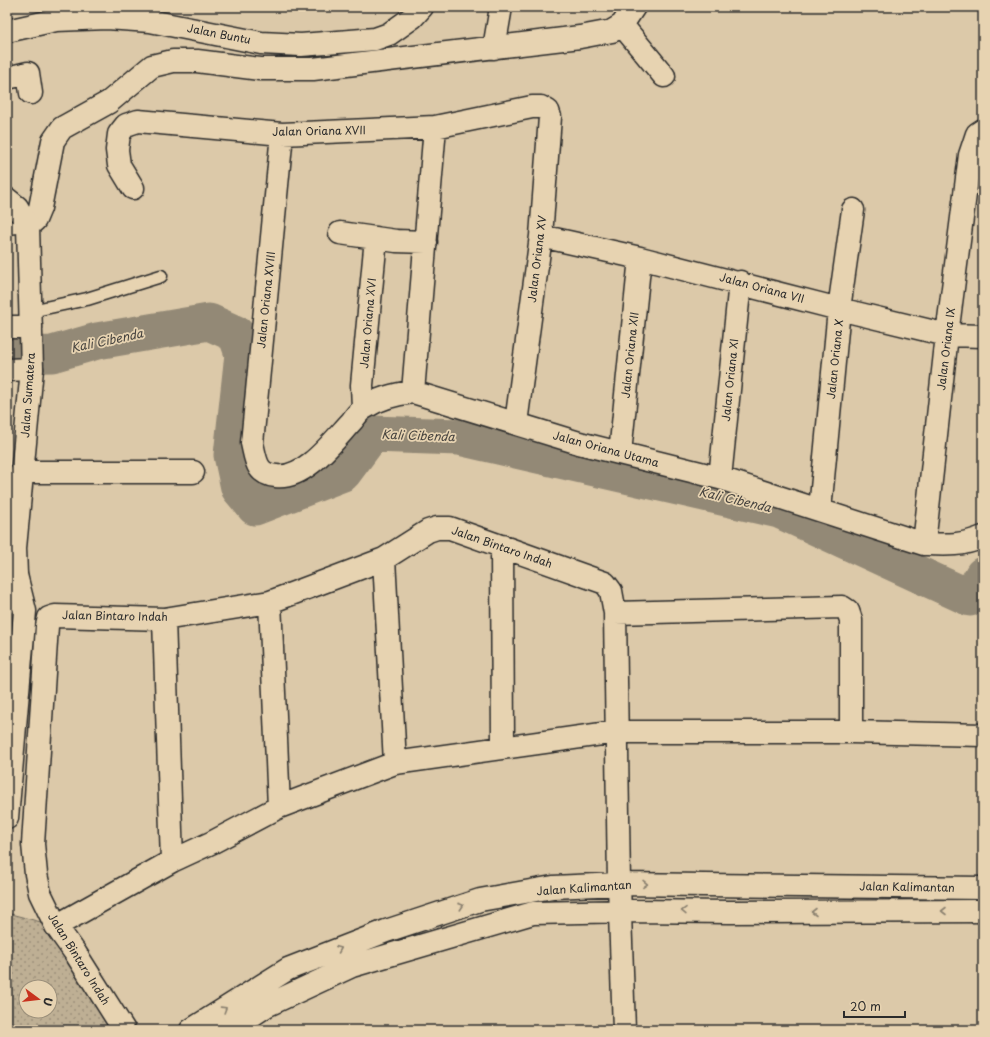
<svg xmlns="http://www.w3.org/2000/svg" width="990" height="1037" viewBox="0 0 990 1037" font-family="'Playpen Sans',sans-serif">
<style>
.park{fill:url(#park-dots);stroke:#746d60;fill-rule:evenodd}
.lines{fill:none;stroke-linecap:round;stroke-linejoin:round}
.river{stroke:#938976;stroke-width:37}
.service-casing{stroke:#2b2b2b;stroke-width:15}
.minor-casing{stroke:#2b2b2b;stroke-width:25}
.tertiary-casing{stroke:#2b2b2b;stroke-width:25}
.service{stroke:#e7d3b1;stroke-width:12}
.minor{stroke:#e7d3b1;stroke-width:22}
.tertiary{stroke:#e7d3b1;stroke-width:22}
.oneway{stroke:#897f6e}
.labels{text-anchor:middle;stroke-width:3.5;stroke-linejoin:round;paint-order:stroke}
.street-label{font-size:11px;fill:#2b2b2b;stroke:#e7d3b1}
.water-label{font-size:12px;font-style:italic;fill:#45423e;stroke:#e7d3b1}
</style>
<defs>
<pattern id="park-dots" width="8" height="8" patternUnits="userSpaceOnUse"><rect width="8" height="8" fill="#beaf94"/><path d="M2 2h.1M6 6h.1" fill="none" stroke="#9b8f79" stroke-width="1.8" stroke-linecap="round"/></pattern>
</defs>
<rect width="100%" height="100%" fill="#dcc9a9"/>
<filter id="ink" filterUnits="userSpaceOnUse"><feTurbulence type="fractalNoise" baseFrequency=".025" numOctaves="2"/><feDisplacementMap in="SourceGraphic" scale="8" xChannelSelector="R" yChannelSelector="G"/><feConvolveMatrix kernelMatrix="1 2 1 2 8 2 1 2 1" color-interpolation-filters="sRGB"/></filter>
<g filter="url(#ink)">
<path class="park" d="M7 913 56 926 123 1030H7ZM26 987H50V1011H26Z"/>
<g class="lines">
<path class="river" d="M7 355 52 354 97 341 209 322 236 334 243 354 232 455 239 488 255 507 343 473 372 434 459 437 779 510 970 598 983 575"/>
<defs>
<path id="service" d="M7 228 28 226
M31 311 87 299 161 276"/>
<path id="minor" d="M622 25 664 76
M7 31 56 20 107 18 150 21 261 43 301 45 375 39 389 34 413 17 422 7
M494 48 501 7
M7 78 28 73 31 93
M282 134 252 443C256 460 256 474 276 476 305 480 334 440 352 421 355 417 359 411 364 408 379 398 395 394 413 392L579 443 720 478 924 544C947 545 961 546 983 537
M133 188 119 165 117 150 119 134 126 125 138 121 282 134 435 127 532 107H541L548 111 550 117 541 236 516 423
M28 226 35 220 40 208 53 141 62 128 109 102 152 66 173 61H197L260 69H313L580 37 612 31 622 25 634 7
M340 233 396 241 426 242
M541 236 640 258 839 309 947 335 983 336
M7 327H31
M7 370 32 369
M413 392 435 127
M363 408 362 385 376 238
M620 453 640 258
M21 472H193
M720 478 740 282
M820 510 839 309 853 210
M924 544 947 335 970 155 977 134 983 130
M502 546 503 747
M384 559 395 763
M7 600 16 575
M270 602 279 807
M615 613 842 607 848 611 851 620V732
M164 619 172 861
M56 926 172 861 213 842 279 807 395 763 616 732H851L983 735
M124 1030 76 954 56 926 40 893 36 874 33 844 47 626 49 618 55 616 164 619 270 602 384 559 428 531 437 528H450L605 583 611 591 615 613 619 884 624 1030
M191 1030 288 969 386 931 480 900 553 887 619 884 983 888
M230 1030 266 1006 352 966 533 913 631 911 730 912 983 911"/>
<path id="tertiary" d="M7 199 17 207 28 226 32 369 15 548 16 575 25 611 7 818"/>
</defs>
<use href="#service" class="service-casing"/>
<use href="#minor" class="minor-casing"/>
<use href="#tertiary" class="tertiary-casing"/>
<use href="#service" class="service"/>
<use href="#minor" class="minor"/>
<use href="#tertiary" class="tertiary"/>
</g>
<defs><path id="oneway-chevron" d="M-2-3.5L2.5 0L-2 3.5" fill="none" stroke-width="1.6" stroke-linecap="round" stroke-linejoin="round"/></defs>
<g class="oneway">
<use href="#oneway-chevron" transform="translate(645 884) rotate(1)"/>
<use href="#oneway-chevron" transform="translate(461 906) rotate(-18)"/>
<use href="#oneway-chevron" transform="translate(684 911) rotate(-179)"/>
<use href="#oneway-chevron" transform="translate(944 911) rotate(180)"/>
<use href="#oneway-chevron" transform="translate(814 912) rotate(180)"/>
<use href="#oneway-chevron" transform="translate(339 949) rotate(-22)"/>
<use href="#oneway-chevron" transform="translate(224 1009) rotate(-32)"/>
</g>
</g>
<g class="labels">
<g class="street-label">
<text transform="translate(219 34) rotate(11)" y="4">Jalan Buntu</text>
<text transform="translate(319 131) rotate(-1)" y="4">Jalan Oriana XVII</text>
<text transform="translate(537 259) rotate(-83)" y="4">Jalan Oriana XV</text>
<text transform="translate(762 288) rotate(15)" y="4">Jalan Oriana VII</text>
<text transform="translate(266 300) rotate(-84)" y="4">Jalan Oriana XVIII</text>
<text transform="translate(368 323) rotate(-85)" y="4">Jalan Oriana XVI</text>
<text transform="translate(946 349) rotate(-83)" y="4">Jalan Oriana IX</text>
<text transform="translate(630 355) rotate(-84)" y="4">Jalan Oriana XII</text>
<text transform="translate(835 359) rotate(-84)" y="4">Jalan Oriana X</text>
<text transform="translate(730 380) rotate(-84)" y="4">Jalan Oriana XI</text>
<text transform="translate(28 395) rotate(-86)" y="4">Jalan Sumatera</text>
<text transform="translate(606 449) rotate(15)" y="4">Jalan Oriana Utama</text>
<text transform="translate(502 547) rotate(19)" y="4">Jalan Bintaro Indah</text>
<text transform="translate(115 616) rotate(1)" y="4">Jalan Bintaro Indah</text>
<text transform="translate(907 887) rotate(1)" y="4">Jalan Kalimantan</text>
<text transform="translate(584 888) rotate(-4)" y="4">Jalan Kalimantan</text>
<text transform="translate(79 959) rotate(58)" y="4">Jalan Bintaro Indah</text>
</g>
<g class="water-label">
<text transform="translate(107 341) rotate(-12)" y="4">Kali Cibenda</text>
<text transform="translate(418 436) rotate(2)" y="4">Kali Cibenda</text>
<text transform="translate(735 500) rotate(13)" y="4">Kali Cibenda</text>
</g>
</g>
<rect width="990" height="1037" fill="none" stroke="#e7d3b1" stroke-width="24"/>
<rect x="12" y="12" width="966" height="1013" fill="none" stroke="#2b2b2b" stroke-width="1.5" filter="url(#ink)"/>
<g transform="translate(38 999) rotate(105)"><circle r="19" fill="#e7d3b1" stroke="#9c907b"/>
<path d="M0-3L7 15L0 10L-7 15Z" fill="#c8321e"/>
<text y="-6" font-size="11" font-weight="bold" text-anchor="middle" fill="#2b2b2b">U</text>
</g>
<path d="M844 1011v6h61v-6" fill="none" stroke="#2b2b2b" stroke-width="2"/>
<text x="850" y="1011" font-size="12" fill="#2b2b2b" stroke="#e7d3b1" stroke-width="3" paint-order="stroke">20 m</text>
</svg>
